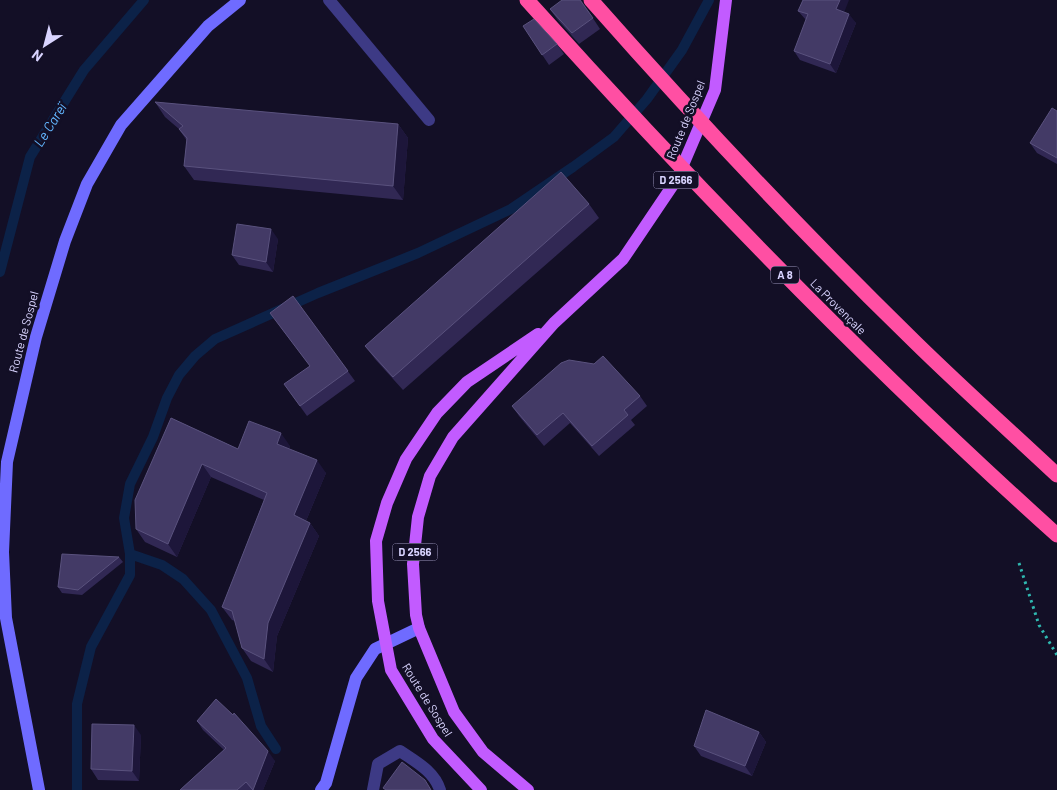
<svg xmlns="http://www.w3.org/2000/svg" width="1057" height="790" viewBox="0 0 1057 790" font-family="Barlow,sans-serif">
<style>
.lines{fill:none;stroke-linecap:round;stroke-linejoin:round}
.stream{stroke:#0c2248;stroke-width:10}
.path{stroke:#2fb8b0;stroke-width:3;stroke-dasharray:2.5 4;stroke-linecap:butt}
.lane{stroke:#3d3a85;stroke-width:12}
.secondary{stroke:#6f6bff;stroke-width:12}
.primary{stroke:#c25bff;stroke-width:12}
.highway-bridge{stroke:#ff4fa3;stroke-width:15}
.wall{fill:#312854}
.shaded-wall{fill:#1d163a}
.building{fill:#433a66;stroke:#5a527e}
.labels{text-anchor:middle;stroke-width:5;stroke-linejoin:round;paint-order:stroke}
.shield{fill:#130f26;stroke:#9e99be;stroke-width:1}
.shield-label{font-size:11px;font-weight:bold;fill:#d9d4ff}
.street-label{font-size:12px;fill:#d9d4ff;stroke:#130f26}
.water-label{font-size:14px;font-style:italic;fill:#62b6ff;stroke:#130f26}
</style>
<rect width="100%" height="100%" fill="#130f26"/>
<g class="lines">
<path class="stream" d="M0 272 30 157 84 70 144 0
M130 554 162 565 183 579 211 610 247 678 261 726 276 749
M77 790V704L91 647 130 575V554L124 518 130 484 153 437 167 398 179 375 195 356 215 339 318 293 418 253 511 209 573 167 614 137 647 99 682 50 709 0"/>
<path class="path" d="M1019 563 1039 625 1057 655"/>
<path class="lane" d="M329 0 429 120
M373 790 378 764 400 751C416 762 434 771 440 790"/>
<path class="secondary" d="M39 790 6 618 3 552 7 462 36 337 65 241 87 184 121 125 208 26 240 0
M321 790 326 783 356 678 375 649 419 628"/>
<path class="primary" d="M481 790 433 739 391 670 378 601 376 541 387 503 406 459 437 413 467 382 538 334
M528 790 483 752 454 712 419 628 416 615 413 564 418 517 430 476 453 437 554 323 623 259 677 179 715 90 726 0"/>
<path class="highway-bridge" d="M527 0C695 187 870 367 1057 535
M591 0C695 118 803 233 916 343 962 388 1010 431 1057 475"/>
</g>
<path class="wall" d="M581 0 600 29 579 44 557 19 550 9Z
M798 11 844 12 856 23 836 73 800 60 794 51 806 20Z
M523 26 557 44 564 54 549 65Z
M155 102 398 124 408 138 403 200 194 180 184 166 187 141 179 129 165 117Z
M1057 111V164L1037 153 1030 143Z
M589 204 599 218 403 390 375 359 365 346Z
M278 239 273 272 239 265 232 255Z
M293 296 355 381 307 416 284 384 310 366 270 313Z
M640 396 647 406 631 420 635 425 599 456 570 423 544 446 519 416 512 406Z
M171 418 238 449 290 446 289 449 326 473 306 521 310 523 319 536 277 636 273 672 251 661 242 648 235 621 232 620 222 607 264 500 211 477 177 557 145 542 136 529Z
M119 557 123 562 82 595 62 593 58 587Z
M197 721 275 761 263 790H180L224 750 203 730Z
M759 732 766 742 752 776 701 756 694 746Z
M141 735 139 781 98 780 91 769Z"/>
<path class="shaded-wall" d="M840 0H849L842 18 836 9Z
M849 14 856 23 836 73 830 64Z
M398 124 408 138 403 200 393 186Z
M271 229 278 239 273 272 266 262Z
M281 433 290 446 286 457 277 444Z
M317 460 326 473 303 528 294 515Z
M202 464 211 477 177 557 168 544Z
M310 523 319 536 277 636 273 672 264 659 268 623Z
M134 725 141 735 139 781 132 771Z
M759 732 766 742 752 776 745 766Z
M268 751 275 761 263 790H253Z"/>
<path class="building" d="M562 0H580L593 18 572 33 550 9Z
M803 0H840L836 9 849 14 830 64 794 51 808 14 798 11Z
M534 19 557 44 542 55 523 26Z
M155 102 398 124 393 186 184 166 187 138 179 129 183 126Z
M1052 108 1057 111V158L1030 143Z
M561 172 589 204 393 377 365 346Z
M237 224 271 229 266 262 232 255Z
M293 296 348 371 300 406 284 384 310 366 270 313Z
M603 356 640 396 624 410 628 415 592 446 563 413 537 435 512 406 561 363 569 360 594 364Z
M171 418 238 449 249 421 281 433 277 444 317 460 294 515 310 523 268 623 264 659 242 648 232 611 222 607 267 493 202 464 168 544 136 529 135 500Z
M62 554 119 557 78 590 58 587Z
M216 699 233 715 234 713 268 751 253 790 246 782 237 790H180L226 748 197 721Z
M706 710 759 732 745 766 694 746Z
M92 724 134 725 132 771 91 769Z
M402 762 425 780 431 790H386L383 788Z"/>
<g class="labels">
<g class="shield">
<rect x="653.5" y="171.5" width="45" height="17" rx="4"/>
<rect x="771" y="266.5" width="28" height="17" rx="4"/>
<rect x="392.5" y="543.5" width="45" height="17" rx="4"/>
</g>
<g class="shield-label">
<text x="676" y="184">D 2566</text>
<text x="785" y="279">A 8</text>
<text x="415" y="556">D 2566</text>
</g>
<g class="street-label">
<text transform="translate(686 120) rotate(-68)" y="4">Route de Sospel</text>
<text transform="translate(838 307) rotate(45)" y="4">La Provençale</text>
<text transform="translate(24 332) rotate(-75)" y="4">Route de Sospel</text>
<text transform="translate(427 700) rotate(58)" y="4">Route de Sospel</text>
</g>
<g class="water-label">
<text transform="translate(50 125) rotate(-58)" y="5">Le Careï</text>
</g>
</g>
<g transform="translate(45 45) rotate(216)" stroke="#130f26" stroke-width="4" paint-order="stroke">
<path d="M0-4L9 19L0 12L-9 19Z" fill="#d9d4ff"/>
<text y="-8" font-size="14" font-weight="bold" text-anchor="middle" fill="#d9d4ff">N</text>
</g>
</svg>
